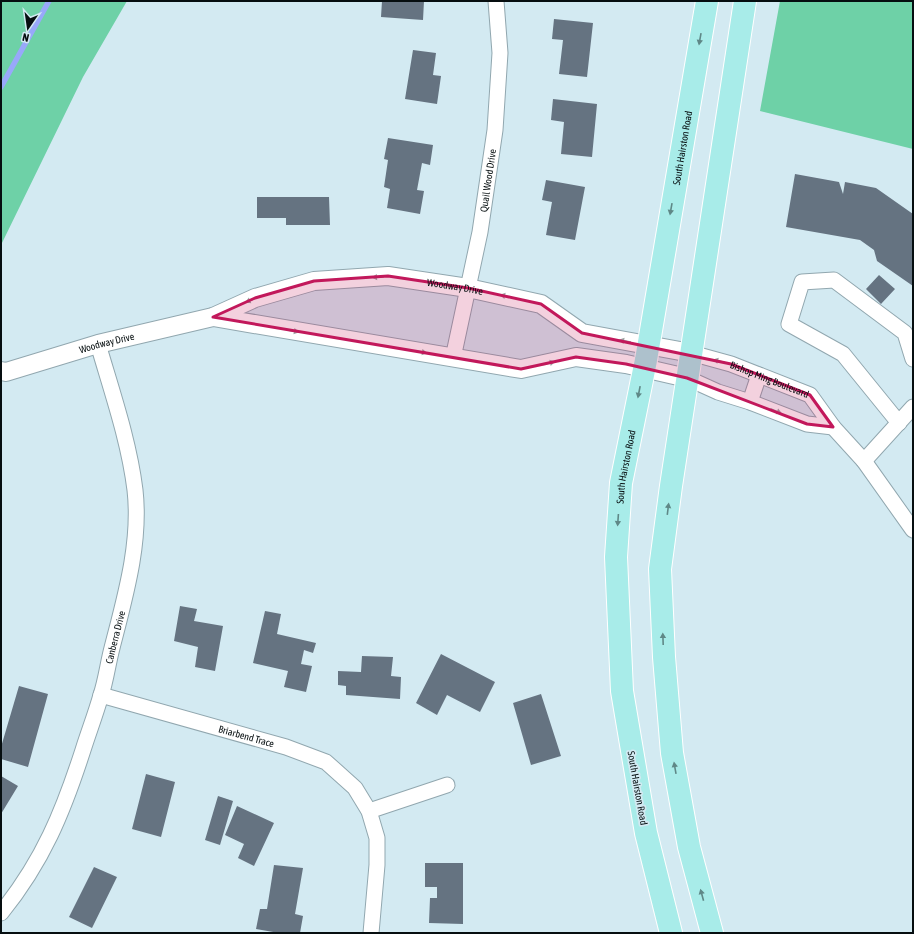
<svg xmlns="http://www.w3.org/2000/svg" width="914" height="934" viewBox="0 0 914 934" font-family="'Asap Condensed',sans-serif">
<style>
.green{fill:#6ed1a7}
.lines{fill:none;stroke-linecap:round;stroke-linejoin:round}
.stream{stroke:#98a8fa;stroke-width:5.5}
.building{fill:#657381}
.minor-casing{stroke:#91a7af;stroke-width:17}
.tertiary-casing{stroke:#91a7af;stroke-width:20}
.primary-casing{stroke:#fff;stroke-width:24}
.minor{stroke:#fff;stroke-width:15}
.tertiary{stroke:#fff;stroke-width:18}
.primary{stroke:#a8ece9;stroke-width:22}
.oneway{fill:#5f8887}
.oneway2{fill:#9b9f9f}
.marked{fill:#c2185b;fill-opacity:0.2;stroke:#c2185b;stroke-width:3;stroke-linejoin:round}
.labels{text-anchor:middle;stroke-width:3.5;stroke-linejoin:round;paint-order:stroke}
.street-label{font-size:10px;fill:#060e10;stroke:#d3eaf2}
</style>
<rect width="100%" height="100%" fill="#d3eaf2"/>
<path class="green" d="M1 1H127L83 77 1 245Z
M780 1H913V149L760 111Z"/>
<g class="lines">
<path class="stream" d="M1 87 49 1"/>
</g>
<path class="building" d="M382 1H424L423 20 381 17Z
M554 19 593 23 587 77 559 74 563 40 552 39Z
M413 50 436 53 433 75 441 76 437 104 405 99Z
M553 99 597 104 592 157 561 154 564 122 551 120Z
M388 138 433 145 430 165 422 163 417 190 424 191 420 214 387 208 390 189 384 187 388 160 384 159Z
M795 174 839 182 843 194 845 182 876 188 913 214V286L877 261 874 250 860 240 786 227Z
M546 180 585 187 575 240 546 235 552 202 542 200Z
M257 197H329L330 225H286V218H257Z
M879 275 895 289 881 304 866 289Z
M180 606 197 609 194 621 223 626 215 671 195 667 198 647 174 641Z
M265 611 281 614 277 634 316 643 313 653 304 650 301 664 312 666 306 692 284 687 288 671 253 663Z
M441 654 495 682 480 712 447 695 437 715 416 703Z
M362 656 393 657 391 676 401 677 400 699 346 695V686L338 685V671L361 672Z
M19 686 48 694 28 767 1 759V747Z
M541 694 561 756 531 765 513 703Z
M146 774 175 782 161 837 132 829Z
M1 776 18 786 1 814Z
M218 796 233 801 220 845 205 840Z
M237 806 274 823 254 866 238 858 244 844 225 835Z
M425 863H463V924L429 923 430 898H437V887H425Z
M274 865 303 868 295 914 303 916 300 933H279L256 929 260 909H267Z
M94 867 117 877 92 928 69 917Z"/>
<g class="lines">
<defs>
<g id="minor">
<path id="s1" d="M691 353 731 364 810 395 833 427 864 461 913 530"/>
<path id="s2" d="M453 358 480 232 495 130 500 53 496 1"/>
<path d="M687 378 718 392 750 402 807 424 833 427"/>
<path d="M750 402 759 375"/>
<path d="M899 423 843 354 789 324 802 282 834 280 905 333 913 359"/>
<path d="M864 461 913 407"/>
<path id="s3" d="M101 695 286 747 326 762 355 788 369 811 377 838V865L371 933"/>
<path d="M369 811 447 785"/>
<path id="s4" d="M1 913C43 861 63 812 83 750 89 731 96 713 101 695 106 680 108 663 112 648 125 597 141 543 135 490 129 441 112 392 98 344"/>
</g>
<g id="tertiary">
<path d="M213 317 521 369 576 357 626 364 687 378"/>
<path id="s5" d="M1 371 6 372 98 344 213 317 255 298 314 281 388 276 468 288 541 304 582 333 691 353"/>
</g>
<g id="primary">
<path id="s6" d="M671 933 646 833 622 691 616 557 621 483 646 360 707 1"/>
<path d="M712 933 689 847 672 753 664 657 660 569 671 486 745 1"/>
</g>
</defs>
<use href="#minor" class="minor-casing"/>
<use href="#tertiary" class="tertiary-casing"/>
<use href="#primary" class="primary-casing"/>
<use href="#minor" class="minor"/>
<use href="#tertiary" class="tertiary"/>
<use href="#primary" class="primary"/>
</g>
<defs><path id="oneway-solid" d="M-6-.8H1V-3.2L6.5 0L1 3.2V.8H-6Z"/></defs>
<g class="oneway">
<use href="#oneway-solid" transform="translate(700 39) rotate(100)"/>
<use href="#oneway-solid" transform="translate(671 209) rotate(100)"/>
<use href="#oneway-solid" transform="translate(639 392) rotate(101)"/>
<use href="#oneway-solid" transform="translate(668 509) rotate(-83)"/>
<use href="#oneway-solid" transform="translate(618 520) rotate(94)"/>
<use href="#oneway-solid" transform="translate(663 639) rotate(-92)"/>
<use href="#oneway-solid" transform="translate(675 768) rotate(-100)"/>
<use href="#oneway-solid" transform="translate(702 895) rotate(-105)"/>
</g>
<g class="oneway2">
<use href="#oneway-solid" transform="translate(378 277) rotate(176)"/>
<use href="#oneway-solid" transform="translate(506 296) rotate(-168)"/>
<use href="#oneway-solid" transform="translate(251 300) rotate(157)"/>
<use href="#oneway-solid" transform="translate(293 331) rotate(10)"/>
<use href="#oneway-solid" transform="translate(625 341) rotate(-169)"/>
<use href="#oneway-solid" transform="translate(421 352) rotate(9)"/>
<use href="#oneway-solid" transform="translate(719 361) rotate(-166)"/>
<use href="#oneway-solid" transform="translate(549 363) rotate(-13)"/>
<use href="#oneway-solid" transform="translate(776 411) rotate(22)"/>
</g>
<path class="marked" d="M388 276 468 288 541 304 582 333 731 364 810 395 833 427 807 424 687 378 626 364 576 357 521 369 213 317 255 298 314 281Z"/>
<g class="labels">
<g class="street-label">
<text dy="4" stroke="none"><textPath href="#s6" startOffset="796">South Hairston Road</textPath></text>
<text dy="4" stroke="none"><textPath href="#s2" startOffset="181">Quail Wood Drive</textPath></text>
<text dy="4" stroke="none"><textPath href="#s5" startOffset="469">Woodway Drive</textPath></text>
<text dy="4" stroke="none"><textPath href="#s5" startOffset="110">Woodway Drive</textPath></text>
<text dy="4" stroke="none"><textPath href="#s1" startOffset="83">Bishop Ming Boulevard</textPath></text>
<text dy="4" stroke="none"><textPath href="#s6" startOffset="472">South Hairston Road</textPath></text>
<text dy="4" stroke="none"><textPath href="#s4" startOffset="301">Canberra Drive</textPath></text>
<text dy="4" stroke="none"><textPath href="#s3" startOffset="151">Briarbend Trace</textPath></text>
<text transform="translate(638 788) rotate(80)" y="4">South Hairston Road</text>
</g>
</g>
<rect width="914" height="934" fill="none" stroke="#060e10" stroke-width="4"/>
<g transform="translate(28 28) rotate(193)" stroke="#d3eaf2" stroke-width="3" paint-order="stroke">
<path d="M0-3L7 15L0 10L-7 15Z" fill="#060e10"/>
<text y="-6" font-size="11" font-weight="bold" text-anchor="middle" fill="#060e10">N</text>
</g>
</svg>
